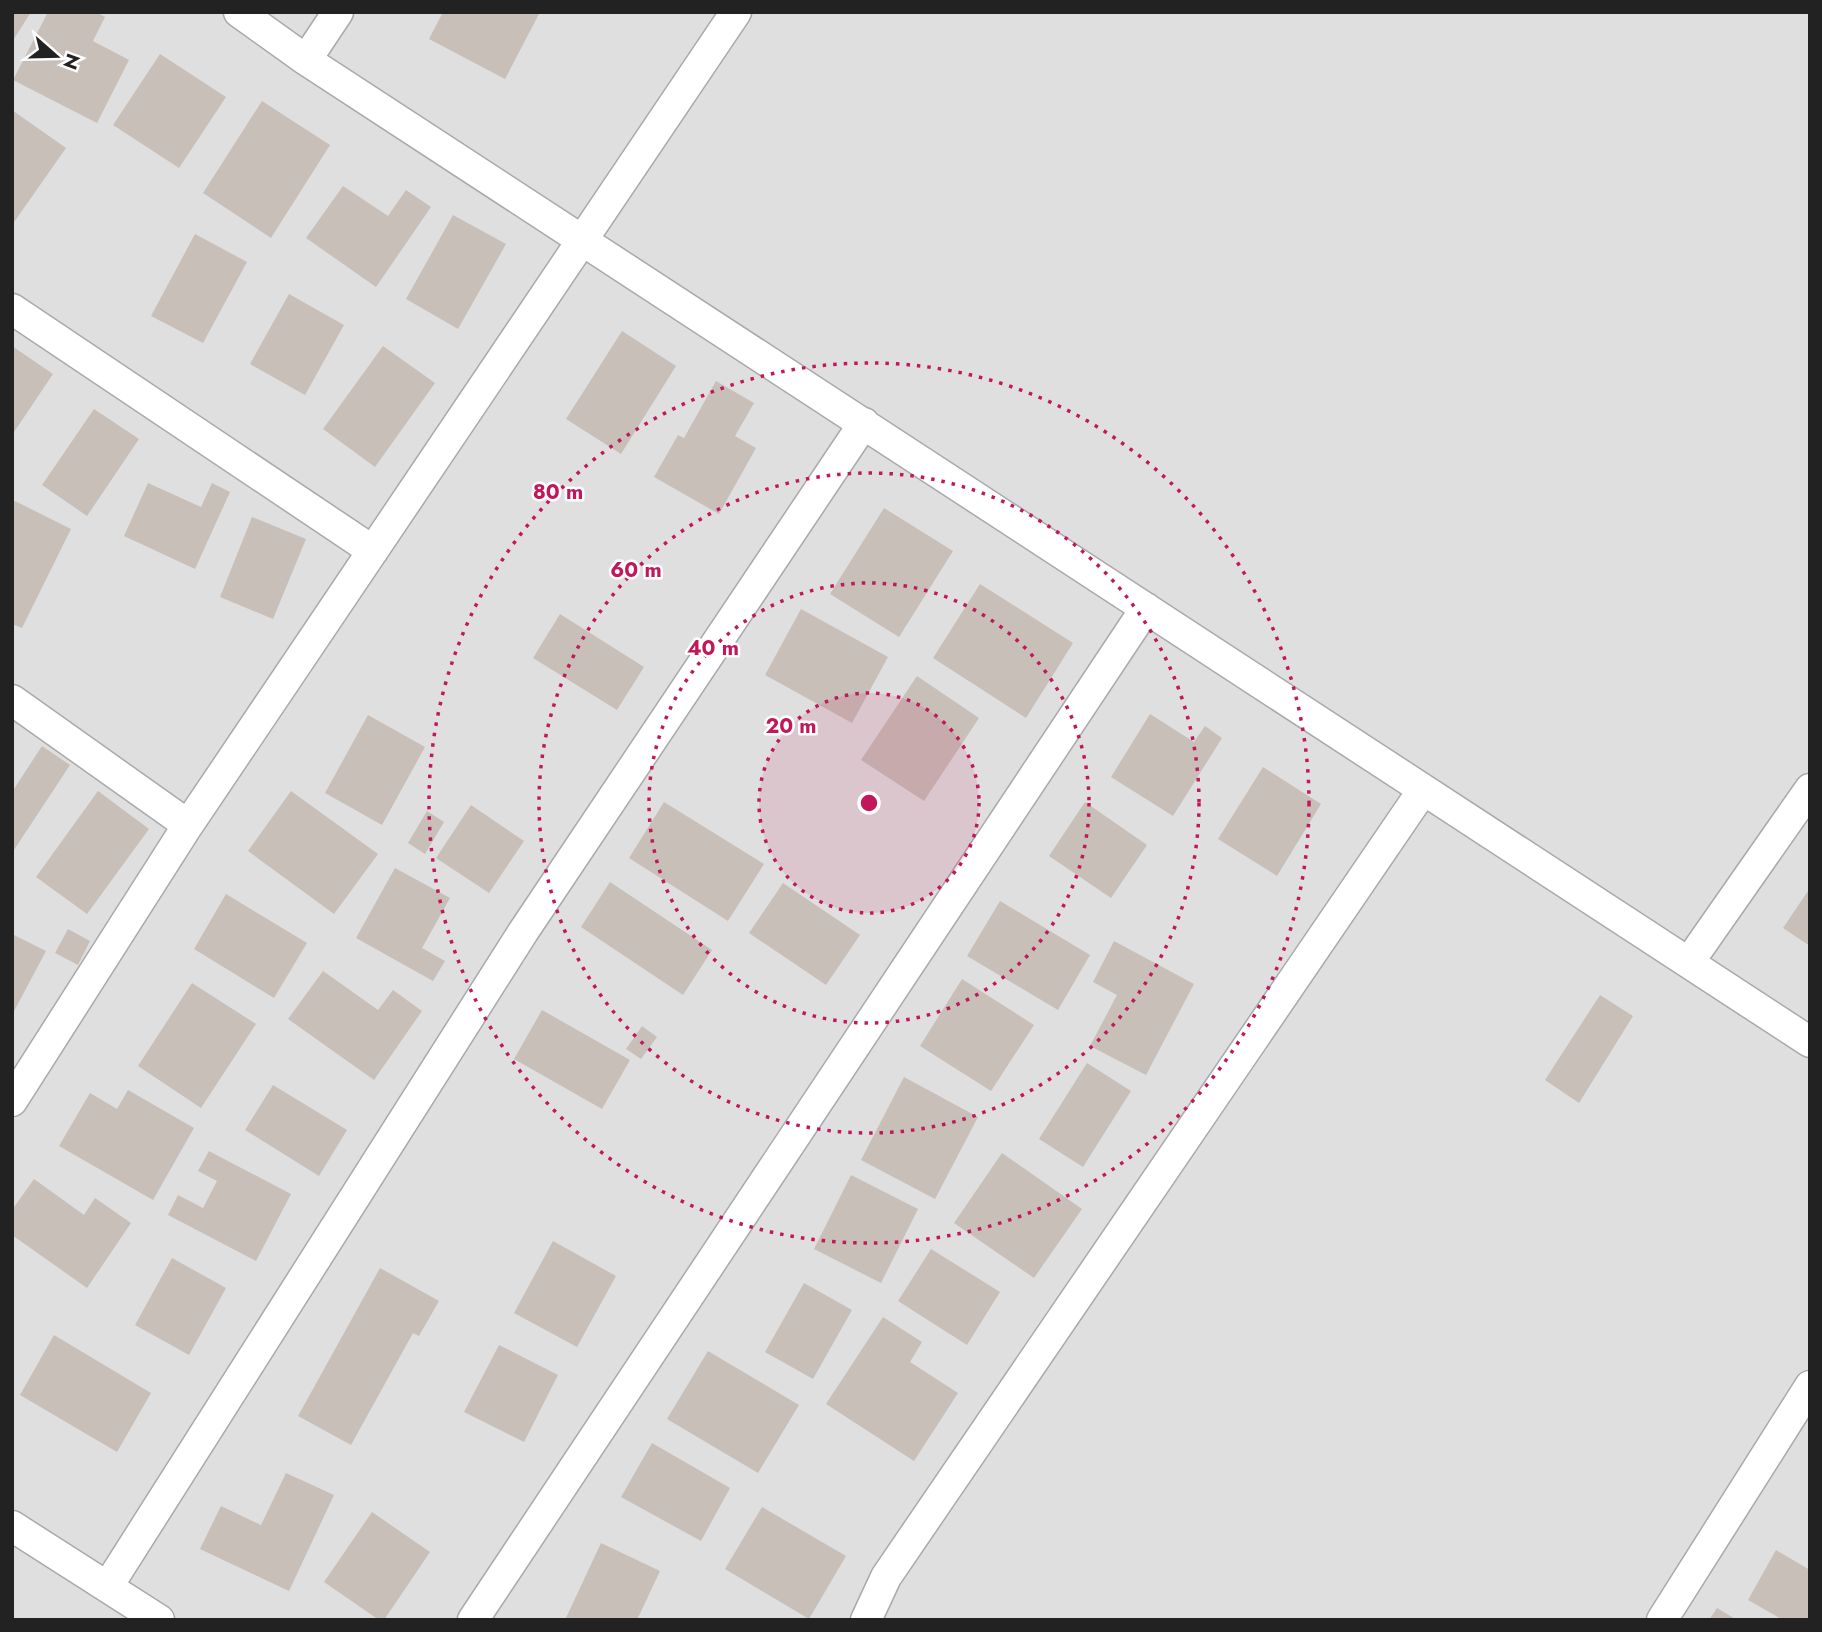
<svg xmlns="http://www.w3.org/2000/svg" width="1822" height="1632" viewBox="0 0 1822 1632" font-family="Jost,sans-serif">
<style>
.residential{fill:#e0dfdf}
.building{fill:#c7bfb8}
.lines{fill:none;stroke-linecap:round;stroke-linejoin:round}
.minor-casing{stroke:#a9a9a9;stroke-width:33}
.minor{stroke:#fff;stroke-width:30}
.ring{fill:none;stroke:#c2185b;stroke-width:3.5;stroke-dasharray:3.5 7}
.centre{fill:#c2185b;stroke:#fff;stroke-width:3.5}
.ring-label{font-size:21px;text-anchor:middle;font-weight:bold;fill:#c2185b;stroke:#fff;stroke-width:5;stroke-linejoin:round;paint-order:stroke}
</style>
<rect width="100%" height="100%" fill="#f2efe9"/>
<path class="residential" d="M12 12H1810V1620H12Z"/>
<path class="building" d="M12 12H31L12 42Z
M48 12H96L105 17 93 41 129 60 97 123 13 80Z
M443 12H540L505 79 429 39Z
M160 54 226 97 179 168 113 125Z
M262 101 330 145 271 238 203 193Z
M12 110 66 148 12 225Z
M343 186 388 216 406 190 431 207 376 287 306 238Z
M453 215 506 244 458 329 406 299Z
M195 234 247 262 203 343 151 316Z
M289 294 344 325 305 395 250 364Z
M622 331 676 366 621 454 566 419Z
M12 346 53 374 12 435Z
M383 346 435 383 375 467 323 429Z
M716 381 754 403 735 436 756 448 719 514 654 477 678 435 684 438Z
M94 409 139 439 87 516 42 485Z
M148 483 201 507 212 483 230 492 195 569 124 536Z
M15 501 71 529 22 628 12 624V506Z
M884 508 953 551 899 637 830 594Z
M252 517 306 539 273 619 220 597Z
M980 584 1073 643 1026 718 933 658Z
M801 609 888 657 852 723 765 675Z
M560 614 644 667 617 710 533 658Z
M917 676 979 718 924 801 861 760Z
M1150 714 1194 742 1205 726 1222 738 1173 816 1111 777Z
M368 715 425 747 382 825 325 793Z
M42 746 70 765 12 853V792Z
M1263 767 1321 804 1277 876 1218 839Z
M98 791 149 829 87 914 36 877Z
M291 791 378 854 334 914 248 851Z
M664 802 764 864 728 921 629 858Z
M1085 802 1147 845 1111 898 1049 856Z
M471 805 524 841 489 893 436 858Z
M427 811 444 822 425 854 408 843Z
M395 868 450 898 422 948 445 961 433 981 356 938Z
M610 882 712 950 683 995 581 927Z
M783 883 860 935 826 985 749 933Z
M1810 888V946L1783 928Z
M226 894 307 943 274 998 194 949Z
M1000 901 1090 955 1058 1010 967 956Z
M68 929 90 941 78 965 55 953Z
M12 934 46 951 12 1015Z
M1114 941 1194 984 1146 1075 1090 1046 1117 995 1093 982Z
M323 971 378 1010 393 990 422 1011 374 1080 288 1019Z
M962 979 1034 1025 991 1091 920 1046Z
M192 983 256 1024 201 1108 138 1066Z
M1600 995 1633 1016 1579 1103 1545 1080Z
M542 1010 630 1060 602 1109 514 1059Z
M642 1026 657 1037 641 1059 626 1049Z
M1087 1063 1131 1091 1083 1167 1039 1139Z
M904 1077 978 1117 935 1199 861 1160Z
M273 1085 347 1130 319 1176 245 1130Z
M128 1090 194 1128 153 1200 59 1146 90 1093 117 1109Z
M209 1151 291 1194 256 1261 168 1215 178 1195 203 1208 217 1181 198 1171Z
M1002 1153 1082 1209 1034 1278 954 1223Z
M851 1175 918 1209 881 1283 814 1249Z
M34 1179 84 1215 95 1198 131 1223 87 1288 12 1235V1210Z
M553 1241 616 1276 577 1347 514 1313Z
M931 1249 1000 1292 967 1345 898 1301Z
M172 1258 226 1288 189 1355 135 1325Z
M380 1268 439 1301 419 1336 413 1333 351 1445 298 1416Z
M804 1283 852 1310 813 1379 765 1352Z
M883 1317 922 1342 910 1362 958 1393 914 1461 826 1404Z
M54 1335 151 1393 117 1452 20 1395Z
M499 1345 558 1375 524 1442 464 1412Z
M708 1351 799 1405 758 1473 667 1419Z
M652 1443 730 1488 701 1541 621 1497Z
M286 1473 334 1495 289 1591 200 1549 221 1506 261 1525Z
M762 1507 846 1556 809 1619 725 1569Z
M372 1512 430 1552 384 1620H379L324 1582Z
M601 1543 660 1571 637 1620H565Z
M1776 1550 1810 1570V1620H1783L1748 1600Z
M1717 1608 1737 1620H1709Z"/>
<g class="lines">
<defs>
<path id="minor" d="M239 12 306 60 1810 1042
M306 60 338 12
M12 309 373 551
M12 700 188 825
M1689 962 1810 789
M12 1101 188 825 736 12
M12 1526 159 1620
M108 1586 523 932 864 423
M473 1620 1146 608
M866 1620 886 1577 1423 790
M1662 1620 1810 1386"/>
</defs>
<use href="#minor" class="minor-casing"/>
<use href="#minor" class="minor"/>
</g>
<circle cx="869" cy="803" r="110" fill="#c2185b" fill-opacity=".12"/>
<g class="ring">
<circle cx="869" cy="803" r="110"/>
<circle cx="869" cy="803" r="220"/>
<circle cx="869" cy="803" r="330"/>
<circle cx="869" cy="803" r="440"/>
</g>
<circle cx="869" cy="803" r="10" class="centre"/>
<g class="ring-label">
<text x="558" y="499">80 m</text>
<text x="636" y="577">60 m</text>
<text x="713" y="655">40 m</text>
<text x="791" y="733">20 m</text>
</g>
<rect width="1822" height="1632" fill="none" stroke="#222222" stroke-width="28"/>
<g transform="translate(56 56) rotate(110)" stroke="#ffffff" stroke-width="5" paint-order="stroke">
<path d="M0-5L12 26L0 18L-12 26Z" fill="#222222"/>
<text y="-10" font-size="19" font-weight="bold" text-anchor="middle" fill="#222222">N</text>
</g>
</svg>
